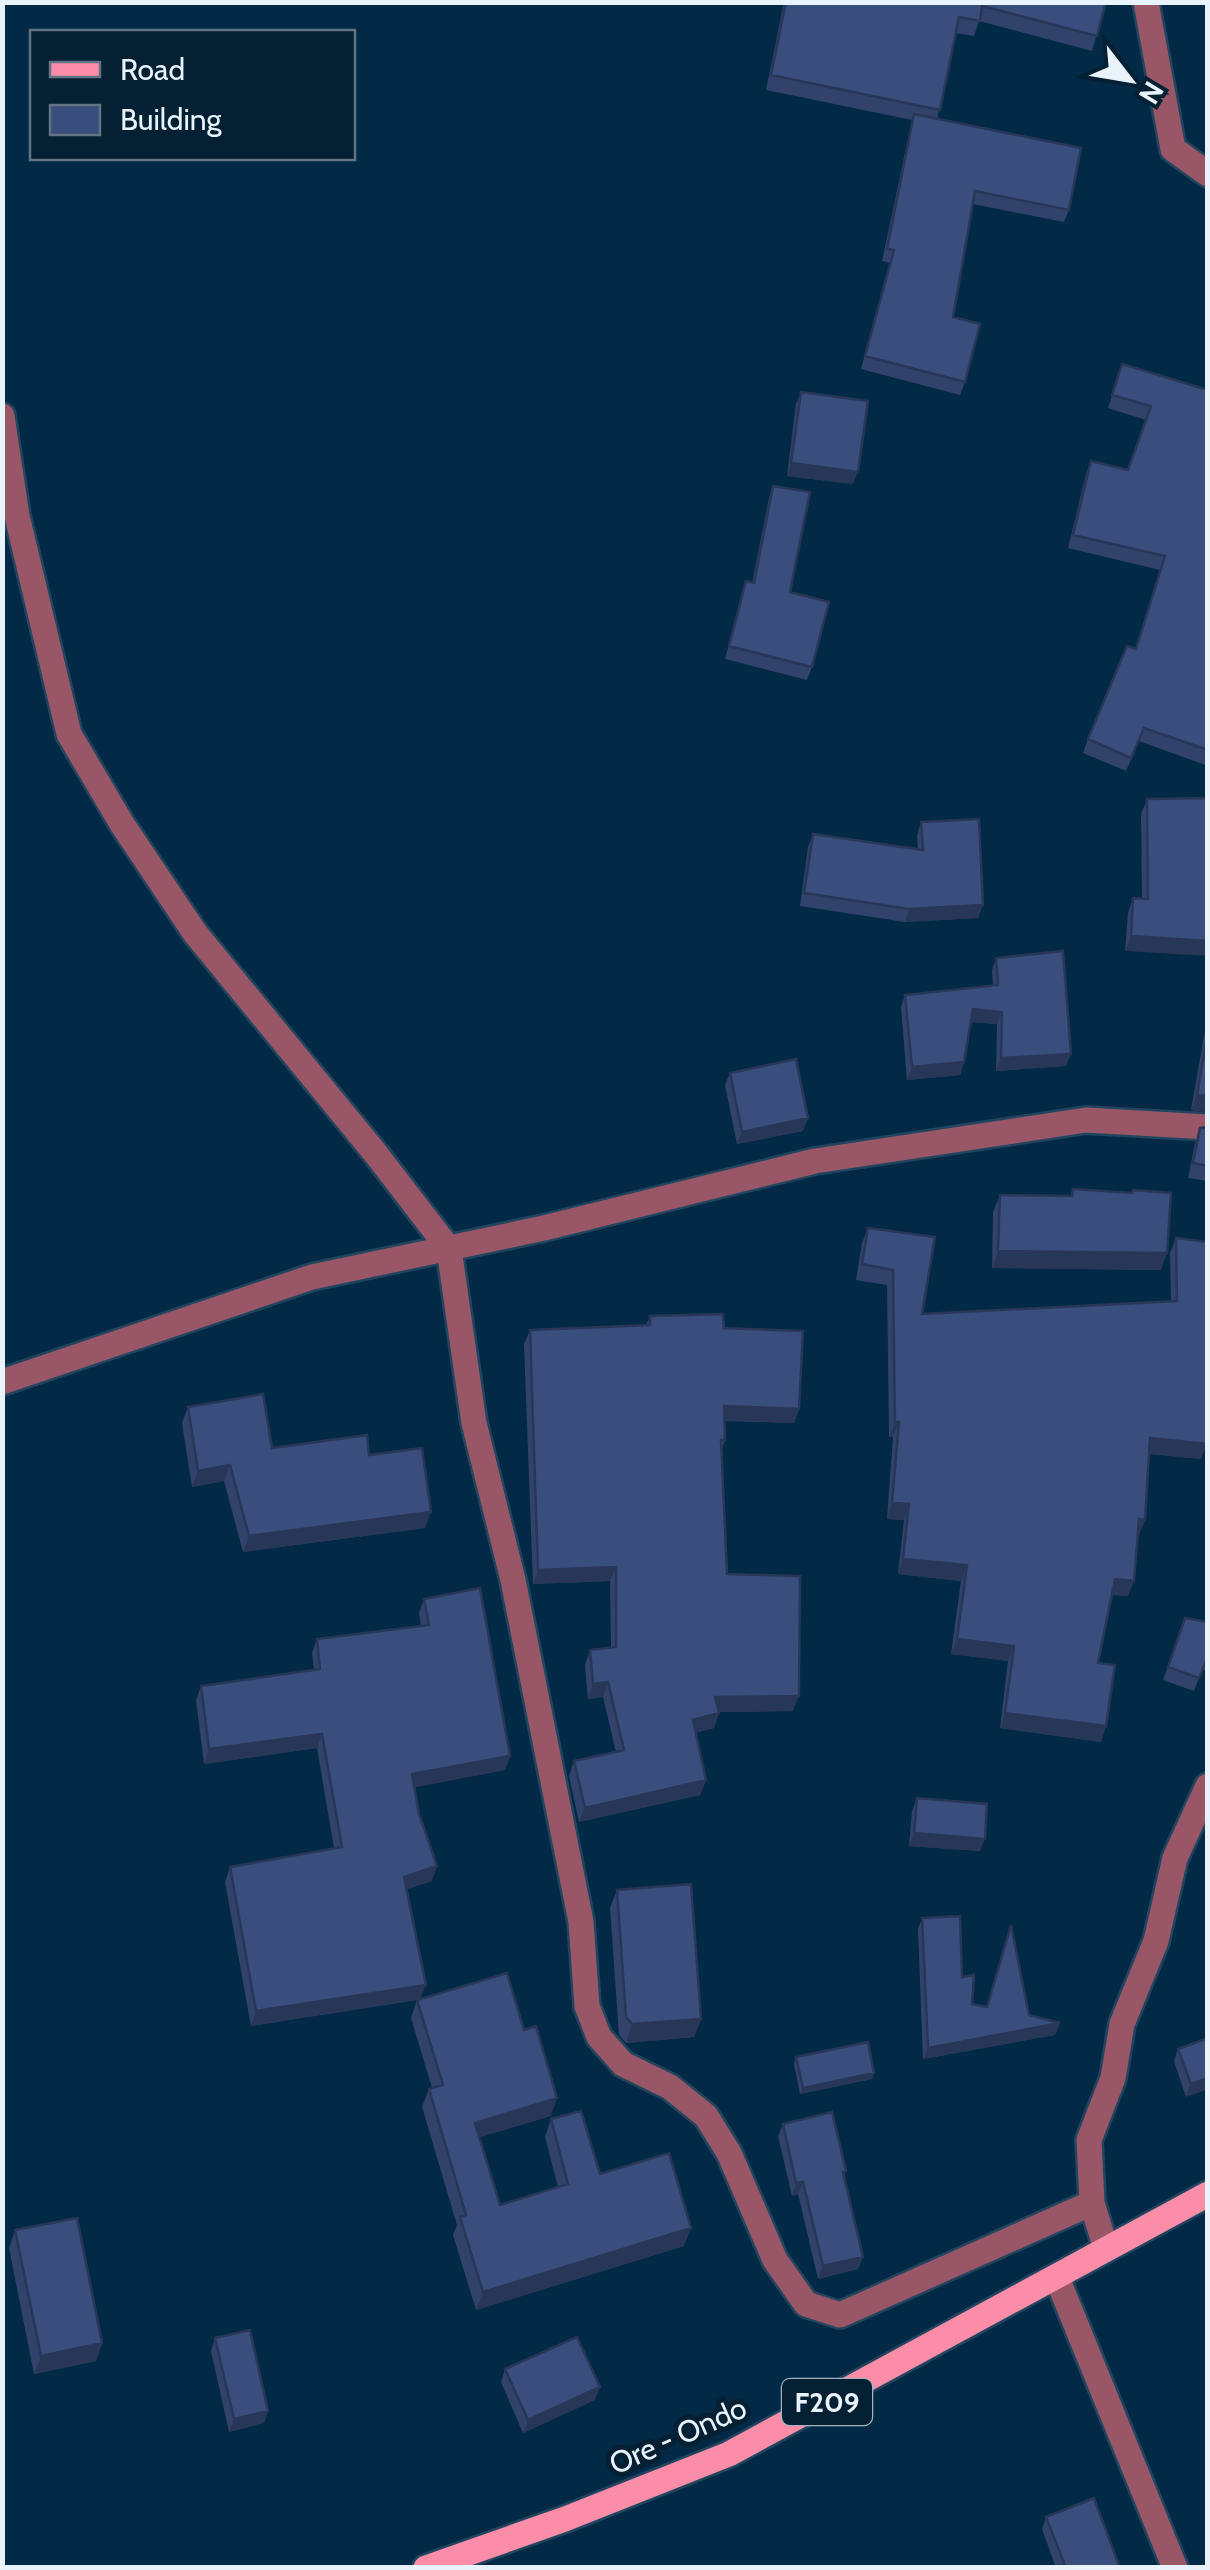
<svg xmlns="http://www.w3.org/2000/svg" width="1210" height="2570" viewBox="0 0 1210 2570" font-family="Cabin,sans-serif">
<style>
.lines{fill:none;stroke-linecap:round;stroke-linejoin:round}
.minor-casing{stroke:#22455f;stroke-width:30}
.major-casing{stroke:#22455f;stroke-width:30}
.minor{stroke:#995667;stroke-width:25}
.major{stroke:#fb8da9;stroke-width:25}
.wall{fill:#31436b}
.shaded-wall{fill:#283757}
.building{fill:#394e7c;stroke:#283757;stroke-width:2.5}
.labels{text-anchor:middle;stroke-width:10;stroke-linejoin:round;paint-order:stroke}
.shield{fill:#051f33;stroke:#a5b3c0;stroke-width:2.5}
.shield-label{font-size:28px;font-weight:bold;fill:#e9f3fc}
.street-label{font-size:30px;fill:#e9f3fc;stroke:#051f33}
</style>
<rect width="100%" height="100%" fill="#022945"/>
<g class="lines">
<defs>
<path id="minor" d="M1146 2 1173 149 1208 174
M2 416 17 516 69 734 122 824 195 933 376 1154 449 1249 474 1423 513 1580 581 1922 587 2006 599 2037 623 2064 670 2087 706 2116 729 2153 775 2260 806 2304 840 2315 1092 2203
M2 1382 312 1277 544 1228 815 1161 1086 1120 1208 1127
M1106 2249 1092 2203 1089 2140 1113 2078 1122 2024 1156 1941 1175 1858 1208 1786
M1057 2278 1175 2568"/>
<path id="major" d="M426 2568 565 2519 729 2454 1208 2194"/>
</defs>
<use href="#minor" class="minor-casing"/>
<use href="#major" class="major-casing"/>
<use href="#minor" class="minor"/>
<use href="#major" class="major"/>
</g>
<path class="wall" d="M784 2H1106L1092 51 979 21 974 36 956 33 937 119 1069 210 1064 222 973 204 953 317 965 382 960 395 861 369 890 263 882 261 912 120 766 90Z
M1122 364 1208 390V766L1139 741 1126 771 1083 753 1088 739 1136 649 1160 570 1068 548 1086 474 1091 461 1128 470 1146 420 1108 408Z
M801 392 853 484 787 476 796 404Z
M773 486 790 592 812 667 807 680 725 659 746 581 752 583 769 498Z
M1208 798 1125 951 1128 913 1133 898 1142 899 1141 814 1147 799Z
M921 822 978 918 905 922 800 906 808 847 813 834 918 850 917 835Z
M996 958 1066 1066 996 1071 997 1024 971 1022 964 1062 960 1075 907 1080 901 1007 905 995 993 985 992 970Z
M1208 1014V1112L1191 1110Z
M730 1073 803 1131 737 1144 725 1085Z
M1208 1127V1181L1188 1178 1195 1143 1200 1128Z
M1073 1189 1161 1270 992 1268 993 1212 1000 1195 1071 1196Z
M868 1228 922 1314 1171 1302 1170 1253 1176 1238 1201 1459 1149 1454 1145 1520 1139 1535H1138L1128 1596 1112 1595 1098 1663 1106 1726 1101 1742 1000 1728 1008 1661 951 1654 961 1581 898 1574 904 1520 887 1519 893 1437H889L887 1285 856 1280 862 1243Z
M650 1316 724 1328 799 1409 794 1423 725 1421V1440L722 1449 727 1574 793 1711 719 1712 714 1728 695 1733 706 1780 700 1795 579 1822 569 1776 574 1761 616 1752 603 1697 588 1699 585 1665 590 1650 611 1648 610 1581 533 1584 524 1344 530 1330 646 1325Z
M188 1407 272 1448 369 1455 425 1528 243 1552 224 1481 192 1487 182 1423Z
M424 1599 510 1756 505 1770 414 1787 432 1881 407 1889 421 1999 551 2116 480 2137 500 2205 558 2187 545 2137 551 2119 600 2174 684 2246 476 2310 453 2235 457 2225 422 2107 429 2089 432 2088 411 2018 417 2000 251 2026 225 1882 230 1867 334 1848 317 1748 204 1764 196 1700 201 1686 314 1670 312 1653 317 1639 421 1626 419 1613Z
M1185 1618 1208 1622V1671L1202 1669 1194 1691 1163 1680Z
M917 1798 980 1851 909 1846 912 1811Z
M617 1890 701 2019 694 2037 626 2043 619 2035 610 1908Z
M922 1918 962 1977 972 2004 1029 2015 1060 2023 1055 2035 923 2059 918 1929Z
M1208 2038 1186 2097 1174 2061 1178 2049Z
M796 2057 874 2073 872 2079 800 2094 794 2064Z
M783 2124 846 2171 844 2176 863 2257 858 2269 818 2279 798 2194 792 2196 778 2136Z
M15 2230 102 2343 96 2361 34 2374 9 2248Z
M215 2338 268 2411 264 2423 229 2432 211 2351Z
M505 2369 595 2400 523 2433 501 2382Z
M1046 2517 1120 2568H1056L1042 2529Z"/>
<path class="shaded-wall" d="M791 463 858 472 853 484 787 476Z
M983 905 978 918 905 922 909 909Z
M1131 936 1208 941V956L1125 951Z
M973 1009 1002 1012 997 1024 969 1022Z
M1071 1054 1066 1066 996 1071 1001 1058Z
M964 1062 960 1075 907 1080 912 1067Z
M1197 1095 1208 1096V1112L1191 1110Z
M808 1118 803 1131 737 1144 742 1132Z
M998 1251 1167 1253 1161 1270 992 1268Z
M724 1406 799 1409 794 1423 719 1420Z
M895 1422H899L893 1437H889Z
M1150 1438 1207 1444 1201 1459 1145 1453Z
M230 1465 224 1481 192 1487 198 1471Z
M892 1503 909 1504 904 1520 887 1519Z
M431 1512 425 1528 243 1552 249 1536Z
M1139 1519 1145 1520 1139 1535H1133Z
M903 1559 967 1565 961 1581 898 1574Z
M616 1567 610 1581 533 1584 538 1570Z
M1115 1579 1134 1581 1128 1596 1110 1594Z
M957 1639 1014 1646 1008 1661 951 1654Z
M608 1682 603 1697 588 1699 593 1684Z
M799 1696 793 1711 709 1712 715 1697Z
M719 1713 714 1728 687 1735 693 1720Z
M1005 1713 1106 1726 1101 1742 1000 1728Z
M322 1734 317 1748 204 1764 209 1749Z
M510 1756 505 1770 407 1789 412 1774Z
M706 1780 700 1795 579 1822 585 1808Z
M914 1833 985 1839 980 1851 909 1846Z
M437 1866 432 1881 399 1892 404 1877Z
M426 1985 420 1999 251 2026 256 2011Z
M701 2019 694 2037 626 2043 632 2024Z
M1060 2023 1055 2035 923 2059 928 2048Z
M874 2073 872 2079 800 2094 803 2088Z
M1208 2078V2089L1186 2097 1191 2084Z
M557 2098 551 2116 469 2140 475 2123Z
M803 2182 798 2194 792 2196 796 2183Z
M691 2228 684 2246 476 2310 483 2292Z
M863 2257 858 2269 818 2279 823 2266Z
M102 2343 96 2361 34 2374 41 2356Z
M600 2387 595 2400 523 2433 528 2420Z
M268 2411 264 2423 229 2432 234 2419Z"/>
<path class="building" d="M786 2H1106L1097 36 982 6 980 21 959 17 940 110 771 75Z
M914 114 1081 148 1069 210 975 191 953 317 980 324 965 382 865 356 894 250 887 249Z
M1122 364 1208 390V750L1144 728 1131 758 1088 739 1127 646 1136 649 1165 556 1073 535 1091 461 1128 470 1151 406 1112 395Z
M801 392 868 401 858 472 791 463Z
M773 486 810 492 790 592 829 602 812 667 729 646 746 581 754 583Z
M1208 798V941L1131 936 1133 898 1148 899 1147 799Z
M979 819 983 905 909 909 804 893 813 834 923 850 921 822Z
M1063 951 1071 1054 1001 1058 1002 1012 973 1009 964 1062 912 1067 905 995 998 985 996 958Z
M1208 1031V1096L1197 1095Z
M796 1059 808 1118 742 1132 730 1073Z
M1208 1127V1166L1193 1163 1200 1128Z
M1073 1189 1132 1193 1133 1190 1171 1193 1167 1253 998 1251 1000 1195 1072 1196Z
M868 1228 935 1237 922 1314 1177 1301 1176 1238 1208 1242 1207 1444 1150 1438 1145 1520 1139 1519 1134 1581 1115 1579 1098 1663 1115 1665 1106 1726 1005 1713 1014 1646 957 1639 967 1565 903 1559 909 1504 892 1503 899 1422H895L893 1270 862 1264Z
M723 1314 724 1328 803 1331 799 1409 724 1406 725 1440H721L727 1574 800 1576 799 1696 715 1697 719 1713 693 1720 706 1780 585 1808 574 1761 624 1750 608 1682 593 1684 590 1650 616 1647V1567L538 1570 530 1330 650 1325V1316Z
M263 1394 272 1448 367 1435 369 1455 422 1448 431 1512 249 1536 230 1465 198 1471 188 1407Z
M480 1588 510 1756 412 1774 419 1814 437 1866 404 1877 426 1985 256 2011 230 1867 342 1847 322 1734 209 1749 201 1686 320 1669 317 1639 429 1625 424 1599Z
M1185 1618 1208 1622V1657L1199 1678 1168 1667Z
M917 1798 987 1804 985 1839 914 1833Z
M691 1884 701 2019 632 2024 626 2017 617 1890Z
M960 1916 962 1977 974 1975 972 2004 987 2007 1011 1925 1029 2015 1060 2023 928 2048 922 1918Z
M507 1973 524 2030 536 2026 557 2098 475 2123 500 2205 568 2184 551 2119 581 2111 600 2174 669 2153 691 2228 483 2292 460 2217 466 2215 429 2089 443 2085 417 2000Z
M1208 2038V2078L1191 2084 1178 2049Z
M868 2042 874 2073 803 2088 796 2057Z
M832 2112 846 2171 843 2172 863 2257 823 2266 803 2182 796 2183 783 2124Z
M77 2218 102 2343 41 2356 15 2230Z
M250 2330 268 2411 234 2419 215 2338Z
M577 2337 600 2387 528 2420 505 2369Z
M1094 2498 1120 2568H1066L1046 2517Z"/>
<g class="labels">
<rect class="shield" x="782" y="2379" width="90" height="46" rx="8"/>
<g class="shield-label">
<text x="827" y="2412">F209</text>
</g>
<g class="street-label">
<text transform="translate(678 2436) rotate(-24)" y="10">Ore - Ondo</text>
</g>
</g>
<rect width="1210" height="2570" fill="none" stroke="#e9f3fc" stroke-width="10"/>
<rect x="30" y="30" width="325" height="130" fill="#051f33" stroke="#607483" stroke-width="2.5"/>
<rect x="50" y="62" width="50" height="15" fill="#fb8da9" stroke="#607483" stroke-width="2.5"/>
<text x="120" y="80" font-size="30" fill="#e9f3fc">Road</text>
<rect x="50" y="105" width="50" height="30" fill="#394e7c" stroke="#607483" stroke-width="2.5"/>
<text x="120" y="130" font-size="30" fill="#e9f3fc">Building</text>
<g transform="translate(1130 80) rotate(121)" stroke="#051f33" stroke-width="8" paint-order="stroke">
<path d="M0-8L18 38L0 25L-18 38Z" fill="#e9f3fc"/>
<text y="-15" font-size="28" font-weight="bold" text-anchor="middle" fill="#e9f3fc">N</text>
</g>
</svg>
